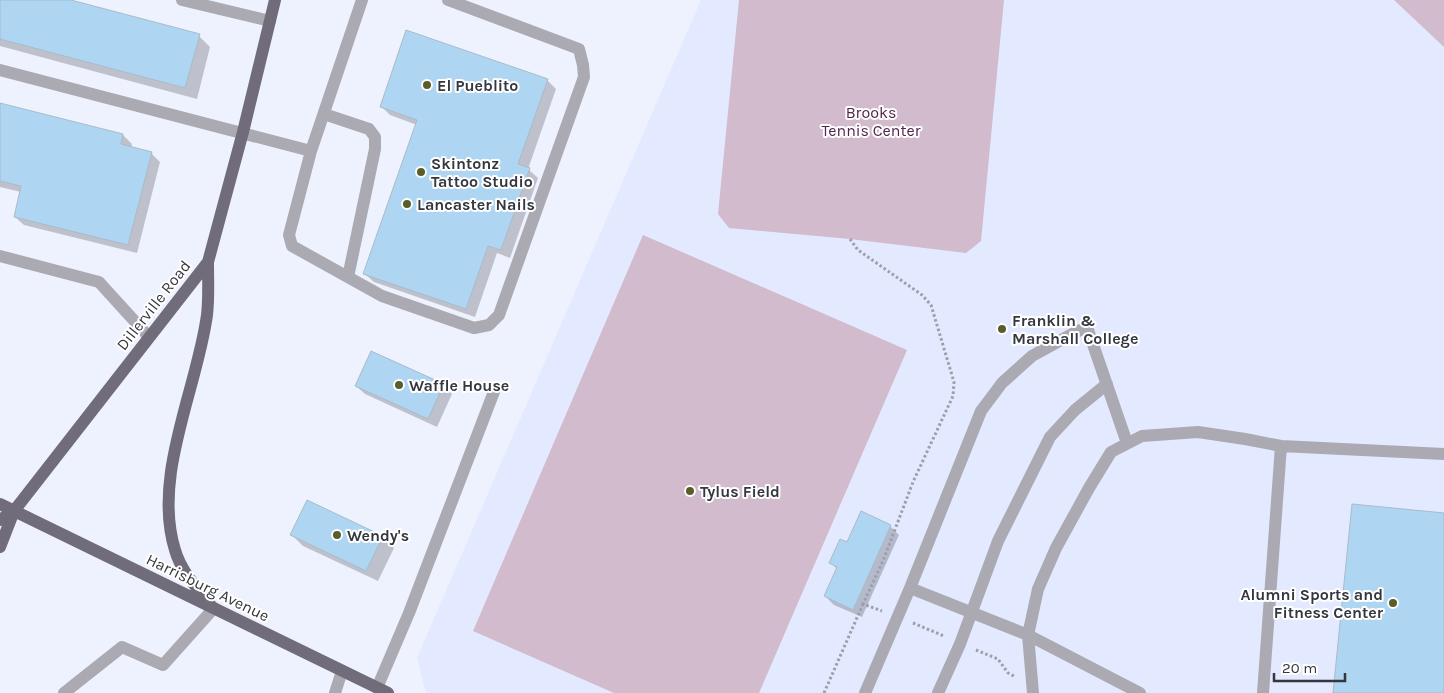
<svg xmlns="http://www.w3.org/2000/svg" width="1444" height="693" viewBox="0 0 1444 693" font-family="Karla,sans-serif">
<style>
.built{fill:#e3e9fe}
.green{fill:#d1bbcc}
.shadow{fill:#0003}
.building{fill:#aed5f1;stroke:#aabbc8}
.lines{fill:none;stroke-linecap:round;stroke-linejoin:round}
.path{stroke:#9c9fa9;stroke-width:3;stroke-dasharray:2.5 2.5;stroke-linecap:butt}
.minor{stroke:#aba9b1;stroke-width:12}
.major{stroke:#716c7a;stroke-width:12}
.poi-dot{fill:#585d2b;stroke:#fff;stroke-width:2}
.labels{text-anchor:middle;stroke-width:4;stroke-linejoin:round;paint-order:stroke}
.poi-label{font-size:16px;font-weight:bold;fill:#35373f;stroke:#fff;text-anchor:start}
.park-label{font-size:16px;fill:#52254b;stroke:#fff}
.street-label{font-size:16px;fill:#35373f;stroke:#fff}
</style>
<rect width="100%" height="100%" fill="#eef2fe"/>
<path class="built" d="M701 0H1444V693H426L417 658Z"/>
<path class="green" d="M739 0H1004L981 241 966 253 850 239 729 228 718 214Z
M1394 0H1444V47Z
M643 235 907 350 759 693H614L473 631Z"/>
<path class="shadow" d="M0 0H66L199 36 210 47 197 99 0 46Z
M547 80 556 89 528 169 538 178 510 258 497 253 475 317 374 282 365 274 417 125 390 115 381 106Z
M0 104 123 135 132 144 131 148 151 153 160 162 137 253 24 225 15 217 21 192 0 187Z
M443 385 452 394 437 427 365 394 356 386Z
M890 526 899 535 862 617 834 605 825 596 837 569 831 563 848 544Z
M292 535 382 537 394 548 378 581 303 546Z"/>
<path class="building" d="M0 0H71L200 34 185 88 0 39Z
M406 30 548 79 518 164 530 168 501 250 488 246 466 309 363 274 417 120 380 107Z
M0 103 123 134 121 144 152 152 128 245 14 217 21 186 0 181Z
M371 351 444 384 428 419 355 386Z
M307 500 383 536 366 571 290 535Z
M1352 504 1444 513V693H1333Z
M861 511 891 525 853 610 824 596 837 567 829 563 840 539 847 542Z"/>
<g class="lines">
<path class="path" d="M850 239 858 250 922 295 931 305 954 382 953 396 913 482 883 561 863 604 882 611
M913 623 944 636
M976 650 998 659 1008 673 1014 676
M824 693 863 604"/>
<path class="minor" d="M182 0 270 21
M362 0 311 151 289 235 292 246 382 296 474 328 489 325 499 315 584 77 583 65 579 49 448 0
M0 70 311 151
M324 114 369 129 375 137V149L348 277
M0 256 99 282 149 337
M910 588 1028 635 1140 693
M377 688 409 613 495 389
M64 693 122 647 163 665 214 608
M335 693 342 671
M865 693 910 588 981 411 1002 383 1032 356 1074 333 1087 327 1127 443
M938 693 960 644 998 541 1050 437 1075 410 1107 384
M1033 693 1028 635 1038 589 1056 548 1089 488 1111 452 1142 436 1198 432 1245 439 1281 446 1444 454
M1263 693 1281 446"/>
<path class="major" d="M208 262C208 280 209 298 207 315 197 389 152 476 175 550 181 571 196 587 210 604
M0 504 388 693
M0 520 14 511 208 262 243 132 275 0
M0 547 14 511"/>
</g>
<g class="poi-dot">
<circle cx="427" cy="85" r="5"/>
<circle cx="421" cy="172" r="5"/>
<circle cx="407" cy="204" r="5"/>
<circle cx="1002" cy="329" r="5"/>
<circle cx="399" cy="385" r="5"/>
<circle cx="690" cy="491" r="5"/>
<circle cx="337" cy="535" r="5"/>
<circle cx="1393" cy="603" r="5"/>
</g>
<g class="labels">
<g class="poi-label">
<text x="437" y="91">El Pueblito</text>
<text x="431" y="169">Skintonz<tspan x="431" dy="18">Tattoo Studio</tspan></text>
<text x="417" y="210">Lancaster Nails</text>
<text x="1012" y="326">Franklin &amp;<tspan x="1012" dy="18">Marshall College</tspan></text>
<text x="409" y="391">Waffle House</text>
<text x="700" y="497">Tylus Field</text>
<text x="347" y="541">Wendy's</text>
<text x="1383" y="600" text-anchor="end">Alumni Sports and<tspan x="1383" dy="18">Fitness Center</tspan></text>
</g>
<g class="park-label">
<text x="871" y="118">Brooks<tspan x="871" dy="18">Tennis Center</tspan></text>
</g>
<g class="street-label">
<text transform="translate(153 305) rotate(-52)" y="6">Dillerville Road</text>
<text transform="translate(208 587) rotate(26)" y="6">Harrisburg Avenue</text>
</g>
</g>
<path d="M1274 673v8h71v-8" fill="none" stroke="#35373f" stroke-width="2.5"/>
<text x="1282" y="673" font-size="15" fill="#35373f" stroke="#ffffff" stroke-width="4" paint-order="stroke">20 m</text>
</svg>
